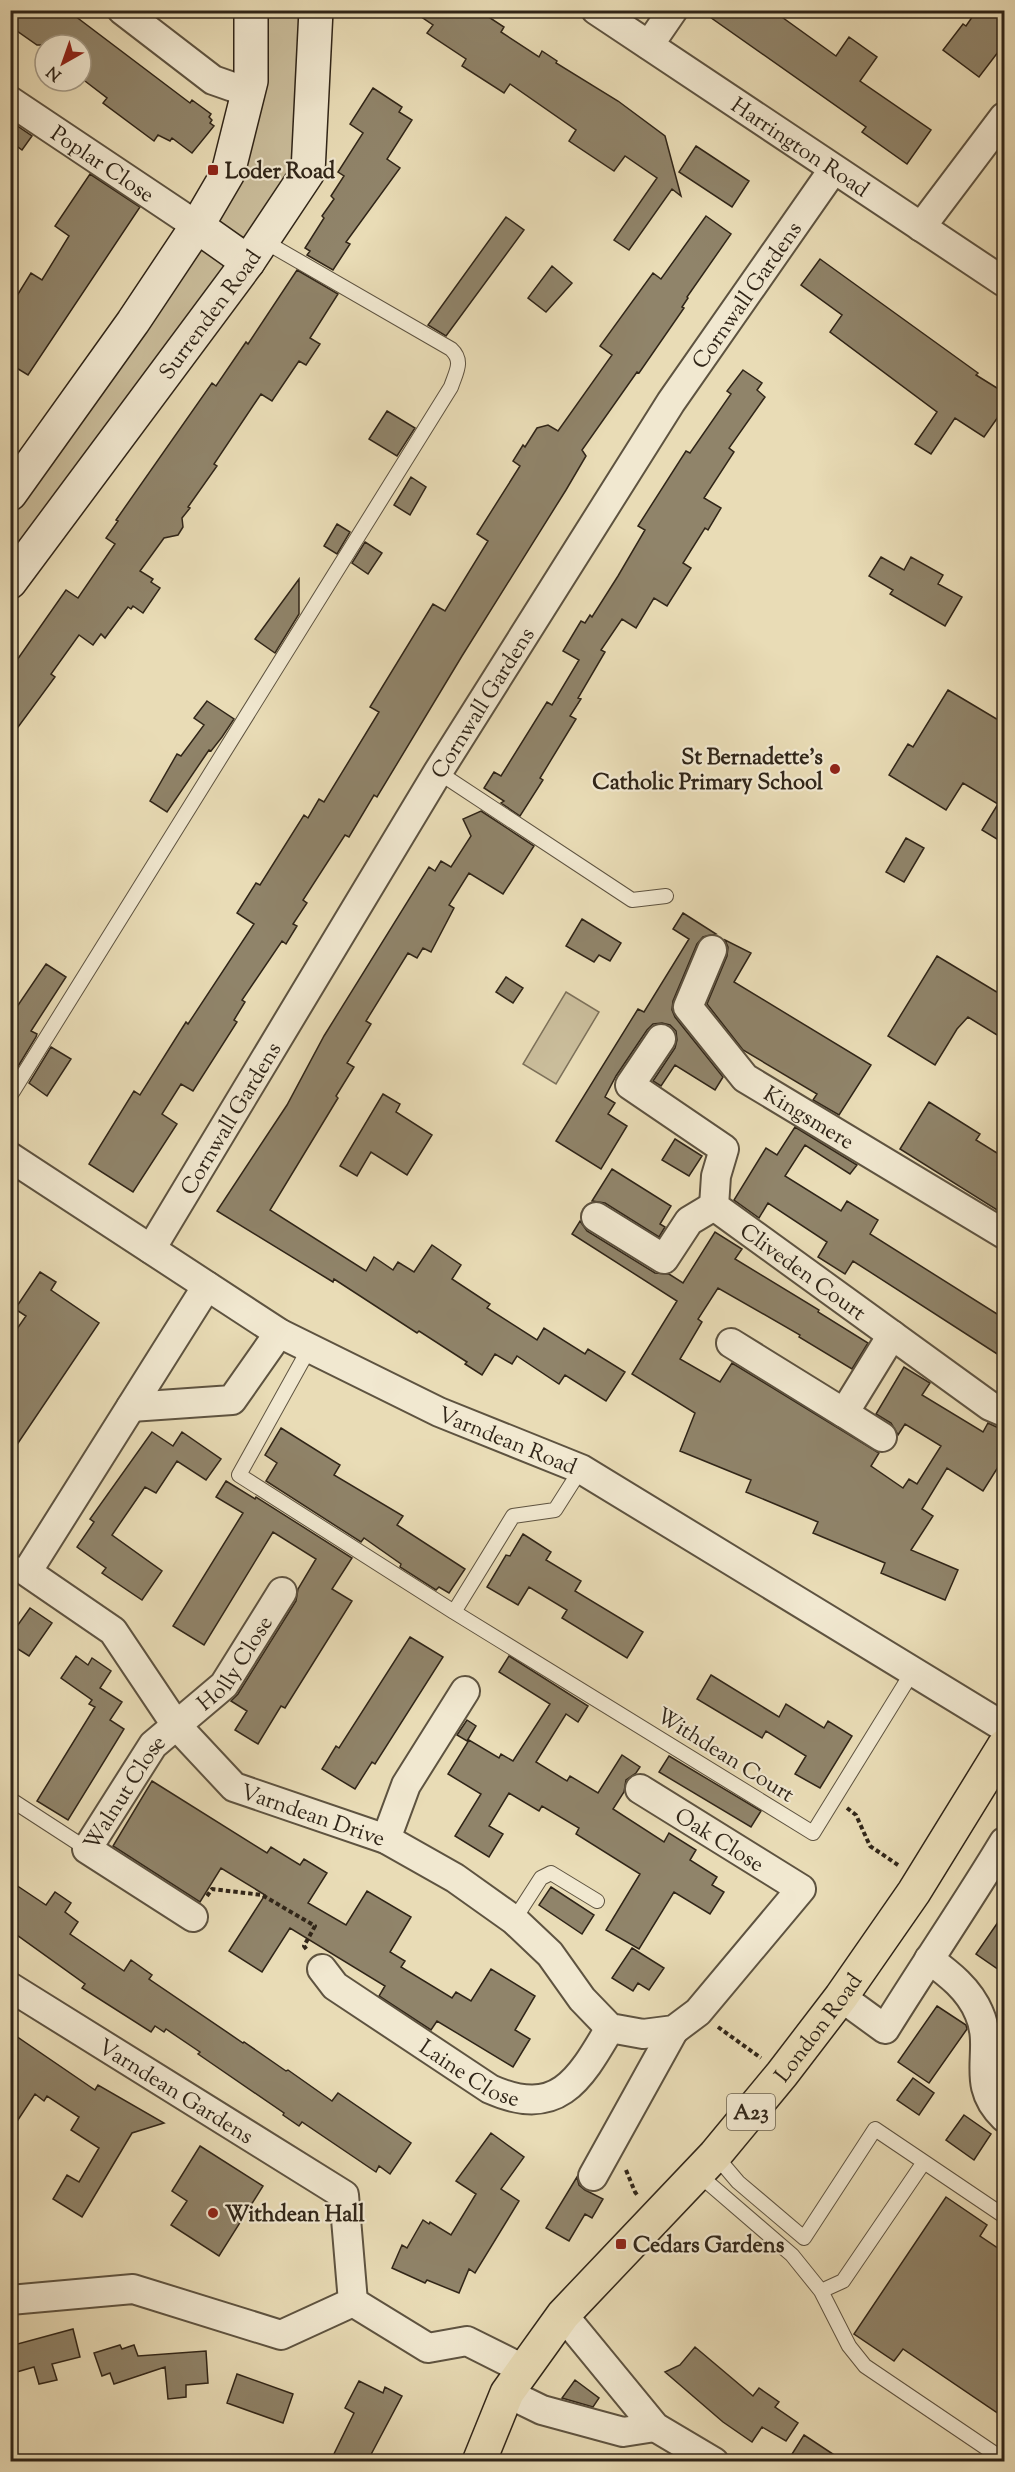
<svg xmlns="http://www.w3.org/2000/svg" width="1015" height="2472" viewBox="0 0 1015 2472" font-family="'Sorts Mill Goudy',serif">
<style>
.green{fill:#cabd9b;stroke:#7d715a;stroke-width:1.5}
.building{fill:#90846a;stroke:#302518;stroke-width:1.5}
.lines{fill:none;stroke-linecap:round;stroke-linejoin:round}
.lane-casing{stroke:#5e5340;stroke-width:16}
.street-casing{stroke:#5e5340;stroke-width:32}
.secondary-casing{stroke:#302518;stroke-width:36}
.highway-casing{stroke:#302518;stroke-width:36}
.path{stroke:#302518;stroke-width:4;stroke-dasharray:4.5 3;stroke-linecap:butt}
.lane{stroke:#f1e8d0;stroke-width:14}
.street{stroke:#f1e8d0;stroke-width:28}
.secondary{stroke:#f1e8d0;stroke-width:33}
.highway{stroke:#e9dcb6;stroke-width:33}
.poi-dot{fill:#8f2418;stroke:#f1e8d0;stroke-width:2}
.labels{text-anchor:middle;stroke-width:4.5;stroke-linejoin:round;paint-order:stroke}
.shield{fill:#f1e8d0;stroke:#6a604f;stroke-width:1.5}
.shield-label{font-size:21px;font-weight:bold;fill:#302518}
.street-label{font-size:22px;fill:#302518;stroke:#f1e8d0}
.poi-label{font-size:22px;font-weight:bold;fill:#302518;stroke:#f1e8d0;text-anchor:start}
</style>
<rect width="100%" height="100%" fill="#e9dcb6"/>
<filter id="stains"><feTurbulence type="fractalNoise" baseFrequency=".00333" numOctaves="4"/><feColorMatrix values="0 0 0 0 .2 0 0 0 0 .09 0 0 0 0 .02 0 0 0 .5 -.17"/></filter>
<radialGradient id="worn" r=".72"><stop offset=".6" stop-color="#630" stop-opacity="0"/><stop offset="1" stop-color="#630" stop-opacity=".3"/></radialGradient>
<path class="green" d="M265 11H304L294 162 260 225 247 237 233 236 216 220Z
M205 245 229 265 11 566V504L194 250Z
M566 992 599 1012 556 1084 523 1064Z"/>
<path class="building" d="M10 10H67L190 103 192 100 211 114 209 117 212 120 210 123 214 126 192 153 172 138 170 141 158 135 154 141 103 103 107 98 81 78V45H37L10 26Z
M411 10H478L504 27 501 32 539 57 542 51 557 61 556 63 618 101 665 136 681 196 672 189 629 250 614 240 657 178 625 156 614 171 569 141 576 130 510 84 504 93 462 66 466 59 427 33 433 25Z
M700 10H772L836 56 849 37 877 57 860 81 931 130 907 164 862 132 866 127Z
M977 10H1005V43L979 77 943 50 963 24 966 26Z
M373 88 402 107 399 112 412 120 387 159 400 168 346 242 350 244 333 270 307 255 310 251 305 248 324 218 322 216 334 199 331 196 344 176 338 172 363 133 350 124Z
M10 121 32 136 22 150 10 141Z
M696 146 749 181 732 207 679 172Z
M90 174 140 207 28 375 10 364V307L31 273 42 280 69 236 55 226Z
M706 216 731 234 687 297 688 298 682 307 684 308 639 373 637 372 582 450 586 456 566 490 462 656 377 797 374 795 349 837 345 835 303 900 307 903 293 924 297 926 286 944 282 941 242 1000 245 1002 234 1020 237 1022 193 1091 181 1084 162 1114 177 1124 133 1192 89 1164 134 1091 140 1095 186 1022 188 1024 254 924 237 913 256 883 260 885 304 815 308 818 319 799 324 802 379 712 370 707 433 604 445 611 488 541 477 534 520 466 513 461 523 445 525 447 537 428 548 425 558 431 612 355 600 346 653 273 661 279Z
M506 217 524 230 446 336 428 325Z
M820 259 978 373 976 375 1005 393V407L984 437 955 418 931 454 915 444 937 412 830 332 842 315 801 285Z
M552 266 572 283 546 312 528 298Z
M297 270 338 294 310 338 320 344 306 365 299 361 272 401 261 394 214 464 217 466 188 507 190 508 182 518 183 527 178 535 164 538 140 571 153 579 151 582 160 588 143 613 133 606 131 609 128 607 105 638 101 634 93 645 79 635 51 674 55 677 10 738V670L66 590 78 598 115 544 106 538 118 521 116 520 212 383 216 386 246 342 248 344Z
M743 370 762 383 757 390 765 397 729 448 734 452 704 498 721 508 708 530 705 528 683 563 691 568 667 606 654 598 636 628 622 619 601 650 605 652 578 698 581 699 570 716 576 719 540 778 543 780 520 816 501 803 504 801 484 788 494 772 501 776 547 702 552 705 579 660 563 651 581 621 585 623 590 615 592 617 618 576 645 530 638 526 686 451 690 453 731 394 727 391Z
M387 411 415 428 397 456 369 439Z
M411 477 426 487 410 515 394 505Z
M337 524 350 532 337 554 324 546Z
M365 542 382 553 368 574 352 563Z
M881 557 904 570 911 557 943 575 938 584 962 597 945 626 890 594 893 590 869 576Z
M299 579V614L275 653 255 639Z
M948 690 1005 724V844L982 830 998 804 963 783 946 810 889 775 908 744 913 747Z
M207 701 234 719 222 737 211 751 209 750 167 812 150 801 177 754 181 756 204 725 194 718Z
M481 811 534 846 503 894 469 873 449 905 454 908 431 952 423 948 417 958 408 953 366 1021 371 1024 347 1063 354 1067 336 1096 338 1098 270 1210 366 1271 374 1257 393 1270 398 1262 414 1272 432 1245 461 1265 452 1279 490 1304 487 1308 537 1340 544 1328 585 1354 588 1349 625 1372 606 1401 565 1375 559 1384 517 1356 512 1364 495 1354 482 1375 465 1364 467 1362 419 1331 417 1333 334 1279 333 1282 217 1211 287 1105 324 1036 429 867 435 871 441 861 451 867 471 836 463 819Z
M906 838 924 848 904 882 886 872Z
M683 913 716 934 703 937 697 944 673 1001 672 1010 675 1017 723 1077 715 1090 675 1065 661 1086 653 1081 675 1048 677 1040 676 1031 670 1025 662 1023 653 1024 647 1030 616 1076 605 1097 615 1103 608 1114 627 1126 601 1169 556 1141 638 1009 644 1012 689 939 673 929Z
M582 919 621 943 610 961 599 955 594 962 566 946Z
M725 940 751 953 734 982 871 1065 839 1115 813 1100 817 1094 743 1050 707 1004 727 956 728 947Z
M937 956 1005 997V1023L997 1035 968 1017 957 1029 935 1065 888 1036Z
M46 964 66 977 31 1031 37 1034 36 1037 14 1073 10 1071V1017Z
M506 977 523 988 513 1003 496 992Z
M51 1047 71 1059 47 1096 29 1083Z
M383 1094 400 1104 396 1112 432 1135 407 1175 371 1152 357 1176 340 1166Z
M929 1102 980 1134 976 1140 1005 1158V1215L900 1149Z
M795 1127 857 1165 850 1174 805 1145 785 1176 841 1211 847 1201 878 1220 870 1234 1005 1319V1359L853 1261 845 1274 818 1257 827 1242 768 1203 759 1218 734 1200 766 1148 777 1155Z
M675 1139 702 1156 689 1176 662 1160Z
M612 1169 671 1206 660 1224 665 1227 659 1237 605 1203 592 1201Z
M580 1221 587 1231 655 1273 669 1274 683 1283 715 1232 742 1249 735 1259 819 1310 818 1312 868 1343 852 1369 799 1337 800 1335 718 1288 698 1319 702 1322 680 1359 720 1382 732 1363 879 1453 871 1466 903 1488 909 1479 917 1484 941 1446 905 1424 898 1435 891 1423 876 1414 904 1367 930 1383 922 1395 983 1432 988 1423 1005 1431V1456L983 1491 947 1468 922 1509 933 1516 911 1550 958 1570 945 1600 881 1573 885 1563 813 1533 818 1522 746 1492 751 1480 680 1451 695 1413 632 1374 677 1301 572 1234Z
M40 1272 56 1282 51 1290 99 1323 10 1455V1339L26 1316 15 1309Z
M281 1428 340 1465 334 1475 403 1516 397 1525 465 1569 449 1593 439 1587 436 1590 400 1567 401 1564 364 1538 361 1542 266 1481 277 1463 265 1455Z
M152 1432 173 1446 182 1432 221 1459 206 1480 177 1461 156 1493 145 1487 112 1535 162 1571 142 1600 102 1573 106 1568 77 1547 94 1522 90 1519Z
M226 1481 255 1499 256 1497 352 1558 332 1589 352 1601 285 1708 281 1706 258 1744 235 1730 247 1711 231 1701 238 1694 296 1601 298 1589 316 1559 273 1532 204 1645 173 1626 243 1513 216 1497Z
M523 1534 551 1552 546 1560 581 1581 575 1591 643 1632 627 1658 562 1618 567 1610 529 1587 518 1605 487 1587 506 1555 510 1556Z
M30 1608 52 1623 29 1656 10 1644V1636Z
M410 1637 443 1657 375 1764 372 1762 355 1789 322 1769 336 1746 339 1748Z
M76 1656 88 1665 92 1658 111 1671 100 1688 122 1702 110 1720 124 1729 68 1820 37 1801 95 1707 89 1704 92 1700 61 1678Z
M509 1656 588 1706 578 1722 566 1714 536 1762 567 1781 570 1776 598 1793 622 1755 640 1767 636 1773 626 1780 624 1792 613 1809 664 1842 669 1833 696 1850 690 1860 717 1877 712 1885 724 1892 710 1914 674 1892 639 1949 606 1930 640 1874 576 1834 579 1828 542 1806 539 1811 509 1793 489 1826 503 1834 489 1857 455 1836 481 1794 448 1774 469 1740 499 1758 501 1754 513 1761 550 1704 499 1672Z
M711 1675 779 1717 786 1704 824 1728 828 1721 852 1736 820 1788 795 1774 806 1756 766 1731 762 1738 697 1699Z
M467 1720 476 1726 467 1741 457 1735Z
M669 1756 761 1811 751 1827 659 1772Z
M152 1781 267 1853 271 1847 300 1865 304 1859 327 1873 308 1903 346 1925 367 1891 411 1917 390 1952 405 1961 401 1967 452 1998 456 1992 471 2001 491 1969 535 1996 515 2030 530 2039 513 2067 437 2021 431 2030 379 1996 385 1986 290 1928 262 1972 229 1951 265 1895 221 1868 200 1902 113 1846Z
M10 1881 46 1905 55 1892 71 1903 65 1912 78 1922 70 1934 124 1971 131 1960 152 1975 149 1979 243 2043 244 2042 286 2071 288 2070 332 2101 338 2093 411 2143 390 2174 379 2166 376 2172 302 2122 299 2126 283 2115 284 2113 198 2054 200 2052 166 2029 164 2032 155 2026 151 2032 82 1988 85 1984 10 1930Z
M551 1887 594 1915 582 1934 539 1905Z
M1005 1912V1974L976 1954Z
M632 1948 664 1968 649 1990 638 1983 633 1991 612 1978Z
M937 2006 966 2025 967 2029 929 2083 898 2062Z
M10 2032 95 2090 98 2085 164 2123 132 2133 82 2217 53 2199 67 2175 79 2182 99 2148 71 2130 79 2117 47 2096 44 2101 35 2094 10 2132Z
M913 2078 934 2093 919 2115 897 2100Z
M964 2115 991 2134 974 2160 946 2140Z
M491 2133 524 2157 501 2189 519 2201 475 2273 469 2269 459 2293 427 2280 425 2283 392 2268 402 2245 407 2248 423 2220 429 2224 430 2222 451 2235 476 2194 456 2181Z
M200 2146 263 2186 219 2256 171 2225 187 2201 172 2191Z
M577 2177 579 2185 585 2190 603 2199 592 2218 585 2214 569 2241 546 2228Z
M946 2197 987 2225 980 2236 1005 2253V2418L903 2349 894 2361 854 2334Z
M73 2329 80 2357 52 2364 57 2380 39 2384 34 2367 10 2374V2346Z
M120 2345 122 2349 134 2345 138 2356 206 2351 208 2383 186 2385V2397L168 2399 165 2367 114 2384 110 2373 102 2376 94 2353Z
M695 2347 753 2396 759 2388 779 2402 775 2407 798 2423 786 2441 762 2427 752 2442 723 2422 665 2372 680 2365Z
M237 2374 293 2394 283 2423 227 2403Z
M575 2380 599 2398 593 2407 562 2398Z
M359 2381 383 2393 385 2387 402 2396 367 2462H330L354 2413 345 2408Z
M804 2435 845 2462H787Z"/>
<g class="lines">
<defs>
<path id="lane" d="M438 772 632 900 666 896
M10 1096 451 387C456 372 464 361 451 349L262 240
M310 1347 239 1475 454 1612
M581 1469 555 1510 513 1516 454 1612 813 1833 913 1671
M10 1560 27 1572
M10 1799 87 1849
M514 1920 541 1878 551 1873 597 1901
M924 2162 1004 2216
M698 2174 792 2255 821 2291 843 2281 924 2162 875 2129 804 2238 738 2182 715 2155
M821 2291 849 2346 865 2366 1004 2460"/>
<g id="street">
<path d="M122 10 213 80 233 87 249 88"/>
<path id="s1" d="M596 10 1004 282"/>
<path d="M649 45 673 10"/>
<path id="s2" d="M10 101 197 226"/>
<path d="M921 227 1004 117"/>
<path id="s3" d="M712 950 688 1007 745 1078 1004 1234"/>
<path id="s4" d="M661 1039 630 1085 724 1149 716 1176 714 1206 990 1406 1004 1412"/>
<path id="s5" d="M10 1157 279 1333 439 1412 581 1469 1004 1727"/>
<path d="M596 1217 664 1259 689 1221 714 1206"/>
<path id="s6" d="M151 1249 438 772 671 402 833 170"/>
<path id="s7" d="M207 1286 27 1572 113 1631 176 1725 234 1787 386 1839 455 1878 514 1920 550 1954 582 1999 610 2028 643 2034 674 2030 698 2012 801 1889 640 1789"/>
<path d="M731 1343 844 1413 892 1335"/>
<path d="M131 1407 232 1400 279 1333"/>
<path d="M844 1413 882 1437"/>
<path d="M386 1839 406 1785 465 1691"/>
<path id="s8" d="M193 1917 87 1849 153 1745 224 1685 282 1592"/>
<path d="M929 1959C949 1974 969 1989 979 2013 996 2051 968 2083 1004 2117"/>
<path id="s9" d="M322 1969 335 1986 490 2089C557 2119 579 2081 610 2028"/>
<path id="s10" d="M10 1987 344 2195 353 2302 281 2335 133 2289 10 2300"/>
<path d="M841 1997 885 2029C924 1966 966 1905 1004 1842"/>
<path d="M593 2176 674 2030"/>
<path d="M353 2302 428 2348 467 2341 523 2369"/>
<path d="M563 2315 655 2427 714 2462"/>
<path d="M507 2393 542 2410 623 2432 655 2427"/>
</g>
<g id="secondary">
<path d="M197 226 248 262"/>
<path d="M10 494 133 322 197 226 228 173 251 81V10"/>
<path id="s11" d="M10 582 248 262 308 172 316 10"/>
</g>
<g id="highway">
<path id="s12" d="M479 2462 507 2393 563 2315 715 2155 782 2074 841 1997 914 1892 1004 1746"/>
</g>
</defs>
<use href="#lane" class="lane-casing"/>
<use href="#street" class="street-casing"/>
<use href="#secondary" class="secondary-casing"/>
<use href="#highway" class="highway-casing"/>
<path class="path" d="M847 1808 856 1815 870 1846 898 1865
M207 1896 212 1889 262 1895 315 1926 304 1946 307 1950
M718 2027 761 2058
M626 2170 635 2192 638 2196"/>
<use href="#lane" class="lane"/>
<use href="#street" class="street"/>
<use href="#secondary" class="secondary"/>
<use href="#highway" class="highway"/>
</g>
<g class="poi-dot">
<rect x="207" y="164" width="12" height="12" rx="3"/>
<circle cx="835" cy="769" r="6"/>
<circle cx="213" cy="2213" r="6"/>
<rect x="615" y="2238" width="12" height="12" rx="3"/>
</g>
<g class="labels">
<rect class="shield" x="727" y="2094" width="48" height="36" rx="4.5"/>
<g class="shield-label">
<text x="751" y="2119">A23</text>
</g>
<g class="street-label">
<text dy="8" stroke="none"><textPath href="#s1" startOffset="246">Harrington Road</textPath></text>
<text dy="8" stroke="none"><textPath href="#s2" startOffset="112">Poplar Close</textPath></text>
<text dy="8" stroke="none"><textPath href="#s6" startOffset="1125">Cornwall Gardens</textPath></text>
<text dy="8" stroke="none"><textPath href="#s11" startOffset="334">Surrenden Road</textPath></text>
<text dy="8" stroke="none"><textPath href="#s6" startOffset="639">Cornwall Gardens</textPath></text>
<text dy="8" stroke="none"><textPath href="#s3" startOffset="228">Kingsmere</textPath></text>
<text dy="8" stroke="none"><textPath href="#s6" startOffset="153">Cornwall Gardens</textPath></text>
<text dy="8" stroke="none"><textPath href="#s4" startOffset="338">Cliveden Court</textPath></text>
<text dy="8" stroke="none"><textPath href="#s5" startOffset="574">Varndean Road</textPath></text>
<text dy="8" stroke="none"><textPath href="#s8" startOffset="366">Holly Close</textPath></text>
<text transform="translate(726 1754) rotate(32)" y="8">Withdean Court</text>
<text dy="8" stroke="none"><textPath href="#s8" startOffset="194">Walnut Close</textPath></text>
<text dy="8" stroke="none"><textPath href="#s7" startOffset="724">Varndean Drive</textPath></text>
<text transform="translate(720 1839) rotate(32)" y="8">Oak Close</text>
<text dy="8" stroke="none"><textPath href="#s12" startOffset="555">London Road</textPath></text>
<text dy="8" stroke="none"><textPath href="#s9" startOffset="182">Laine Close</textPath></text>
<text dy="8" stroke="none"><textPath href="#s10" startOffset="196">Varndean Gardens</textPath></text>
</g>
<g class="poi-label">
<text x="225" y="178">Loder Road</text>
<text x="823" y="764" text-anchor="end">St Bernadette's<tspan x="823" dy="25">Catholic Primary School</tspan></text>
<text x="225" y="2221">Withdean Hall</text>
<text x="633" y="2252">Cedars Gardens</text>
</g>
</g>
<rect width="1015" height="2472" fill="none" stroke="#e9dcb6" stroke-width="36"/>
<rect x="12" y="12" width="991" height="2448" fill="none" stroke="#302518" stroke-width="3"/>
<rect x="18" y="18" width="979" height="2436" fill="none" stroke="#302518" stroke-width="1.5"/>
<g transform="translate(63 63) rotate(220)"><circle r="28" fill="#f1e8d0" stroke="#a49a86" stroke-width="1.5"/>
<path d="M0-4.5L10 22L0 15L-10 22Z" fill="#8f2418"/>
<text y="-9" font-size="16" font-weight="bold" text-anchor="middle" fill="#302518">N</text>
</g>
<rect width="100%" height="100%" filter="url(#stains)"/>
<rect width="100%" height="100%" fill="url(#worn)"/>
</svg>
